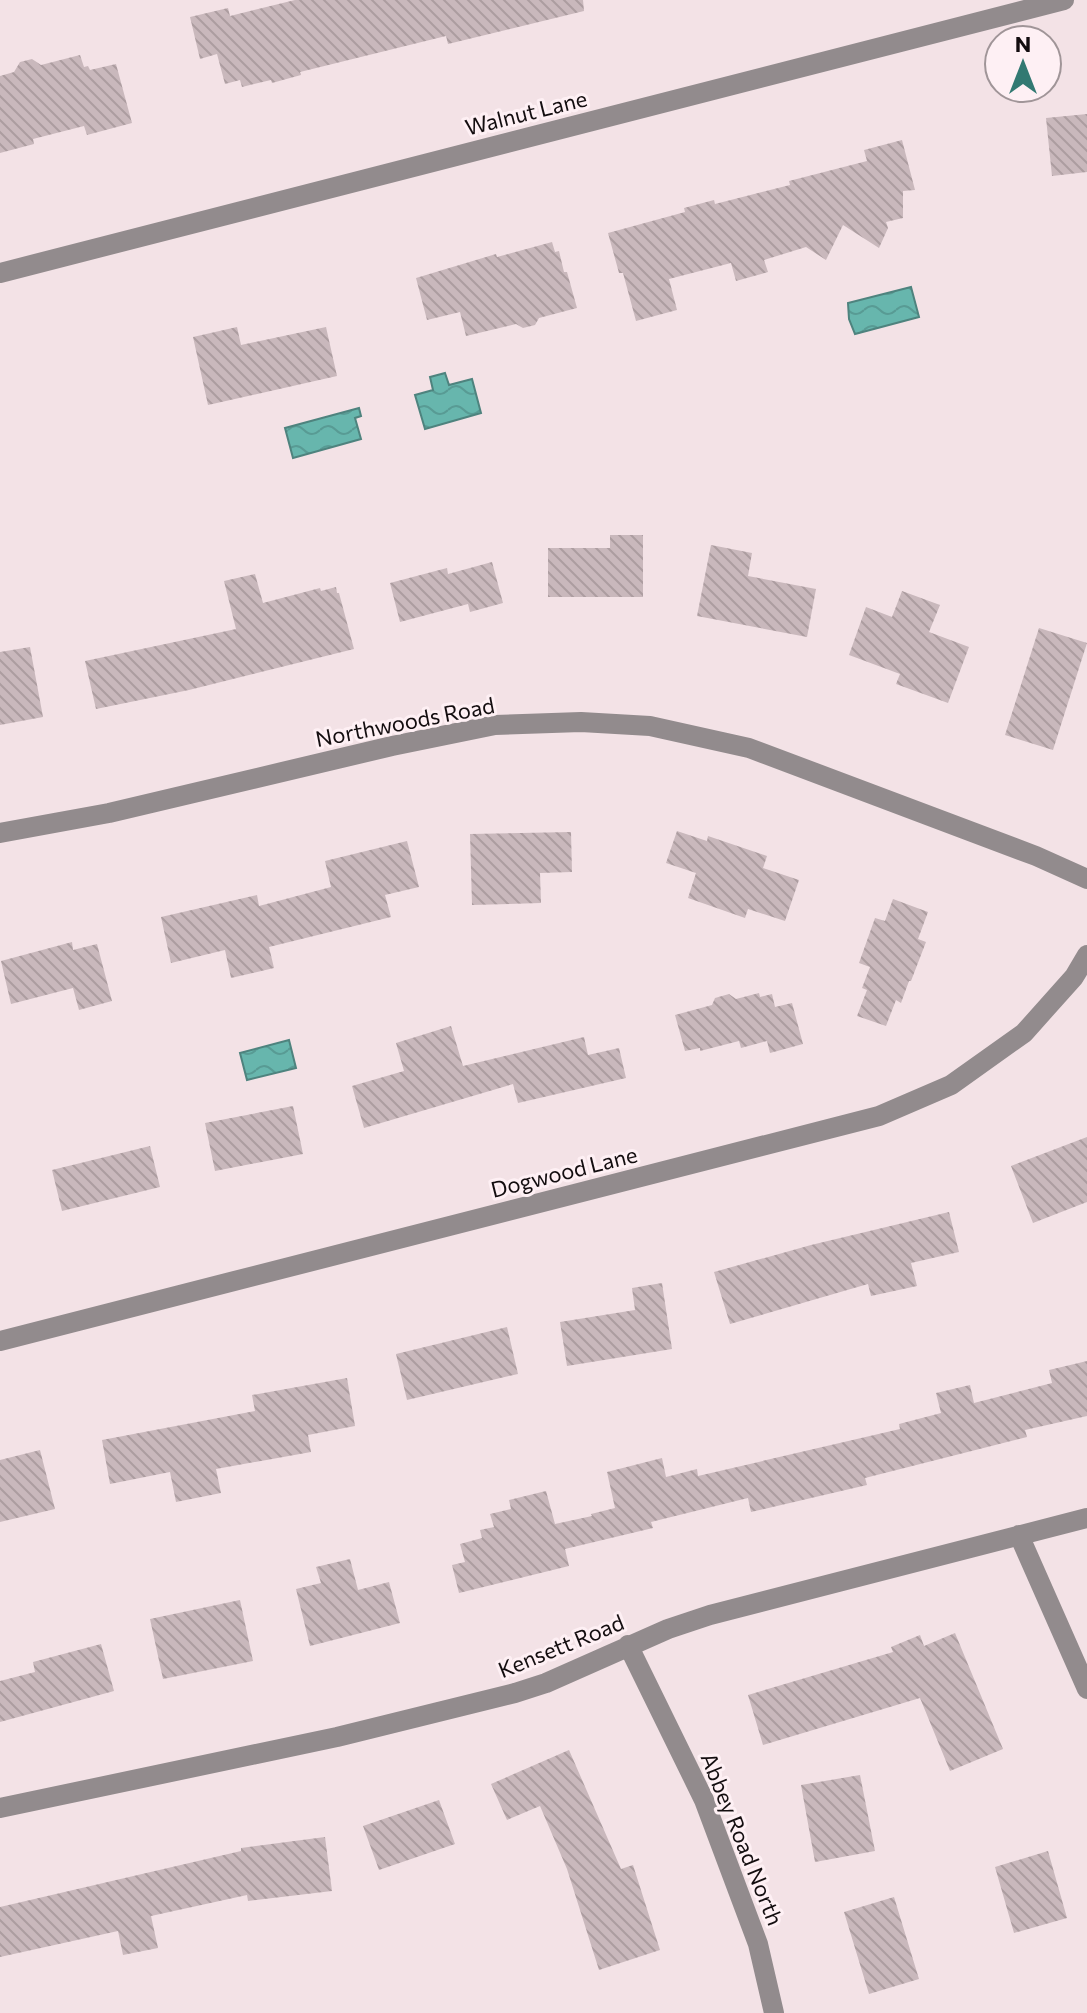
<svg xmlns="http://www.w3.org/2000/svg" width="1087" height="2013" viewBox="0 0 1087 2013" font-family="Commissioner,sans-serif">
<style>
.water{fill:url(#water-waves);stroke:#4e837e;stroke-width:2}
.building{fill:url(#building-back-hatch)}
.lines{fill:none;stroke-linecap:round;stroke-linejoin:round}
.minor{stroke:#928b8d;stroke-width:20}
.labels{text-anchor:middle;stroke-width:6;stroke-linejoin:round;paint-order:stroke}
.street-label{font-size:22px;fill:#130d0f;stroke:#fef0f4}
</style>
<defs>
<pattern id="water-waves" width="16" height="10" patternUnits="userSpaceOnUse" patternTransform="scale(2)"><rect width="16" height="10" fill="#67b6ad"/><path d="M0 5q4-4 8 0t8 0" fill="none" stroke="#589b94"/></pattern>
<pattern id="building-back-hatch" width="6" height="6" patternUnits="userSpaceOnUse" patternTransform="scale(2)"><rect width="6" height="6" fill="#c9b8bc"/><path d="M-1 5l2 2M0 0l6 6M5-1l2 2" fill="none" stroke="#ac9da0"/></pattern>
</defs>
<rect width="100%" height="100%" fill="#f3e2e6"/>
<path class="water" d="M911 287 919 317 855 334 849 319 848 303Z
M445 373 449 385 472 379 481 413 425 429 415 395 433 390 430 377Z
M359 408 361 416 355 418 361 439 293 458 285 428Z
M289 1040 296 1068 247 1080 240 1053Z"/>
<path class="building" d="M295 0H583L584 11 448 44 446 36 300 72 301 75 272 83 271 80 242 87 240 80 225 84 217 54 200 59 190 17 228 8 230 16Z
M80 55 84 67 88 66 90 70 116 64 132 123 87 135 84 126 33 139 34 144 0 153V76L14 72 20 62 32 59 41 65Z
M1087 114V172L1052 176 1046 118Z
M902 140 915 190 903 191V218L886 222 888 228 879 248 843 225 826 260 806 247 764 260 768 272 736 281 731 263 669 279 677 310 636 321 623 273H619L608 233 685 212 684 208 714 200 715 204 790 185 789 181 867 161 864 150Z
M552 242 555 252 559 251 564 272H567L577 308 539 318 535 325 523 328 516 324 466 336 460 312 427 320 416 278 496 254 497 257Z
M237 327 241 345 326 327 337 376 208 405 193 337Z
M610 535H643V597H548V548H610Z
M711 545 752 553 748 576 816 589 807 637 697 616Z
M492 562 503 603 470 612 468 604 400 622 390 583 447 568 448 574Z
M255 574 263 603 320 588 321 591 336 587 337 593H339L354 649 189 690 96 709 85 661 236 629 224 581Z
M902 591 940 605 929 632 969 647 948 703 896 684 900 674 849 655 866 607 892 617Z
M1039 628 1087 643 1053 750 1005 735Z
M30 647 43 717 0 725V652Z
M677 831 707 841 708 836 767 856 763 868 799 880 785 921 748 909 745 918 688 898 696 873 666 863Z
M571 832 572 872 540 873 541 903 472 905 470 834Z
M407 841 419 887 385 895 391 917 269 947 274 968 231 978 225 950 171 963 161 917 257 895 259 906 331 887 325 861Z
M893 899 928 912 918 939 926 942 911 981H909L901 1003 896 1000 886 1026 857 1016 867 990 862 988 870 967 859 963 875 918 885 921Z
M72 942 73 950 97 944 112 1001 79 1010 73 988 11 1004 1 961Z
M759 993 760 997 772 994 775 1007 792 1003 803 1044 770 1053 767 1041 741 1048 739 1041 700 1051V1048L685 1051 675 1015 712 1005 715 998 729 994 736 999Z
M451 1026 463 1066 584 1037 588 1055 619 1048 626 1078 518 1103 513 1084 364 1128 352 1086 404 1071 396 1043Z
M293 1106 303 1154 215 1171 205 1123Z
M1087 1137V1202L1033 1223 1011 1166Z
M150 1146 160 1187 62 1211 52 1170Z
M949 1212 959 1252 911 1263 917 1286 871 1296 868 1284 730 1324 714 1272 811 1245Z
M662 1283 672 1349 567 1366 560 1322 635 1310 632 1288Z
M507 1327 518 1374 407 1400 396 1354Z
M1087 1361V1416L1025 1430 1027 1437 865 1478 867 1485 751 1512 748 1498 651 1522 653 1528 565 1549 569 1566 459 1593 452 1565 465 1562 460 1544 482 1538 480 1530 494 1527 490 1514 511 1509 509 1500 546 1491 555 1524 592 1516 591 1514 615 1508 607 1472 662 1458 666 1477 697 1469 698 1476 900 1429 899 1424 941 1413 936 1393 970 1385 974 1403 1052 1383 1049 1370Z
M347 1378 355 1426 308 1435 311 1452 216 1469 221 1493 176 1502 170 1472 110 1484 102 1440 255 1411 252 1395Z
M40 1450 55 1509 0 1522V1460Z
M350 1559 358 1590 389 1582 400 1623 310 1646 296 1589 321 1583 316 1567Z
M240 1600 253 1661 163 1679 150 1619Z
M955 1633 1003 1749 950 1771 920 1698 763 1745 748 1695 893 1652 891 1647 920 1635 924 1646Z
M101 1644 114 1691 0 1722V1681L35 1672 33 1662Z
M569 1750 621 1869 633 1865 660 1950 599 1970 567 1869 540 1806 507 1820 491 1784Z
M860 1775 875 1851 815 1862 801 1785Z
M439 1800 455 1844 379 1870 363 1826Z
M325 1837 332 1891 248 1901 247 1895 151 1916 158 1948 123 1955 118 1931 0 1957V1907L241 1851V1848Z
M1048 1851 1067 1918 1014 1933 995 1867Z
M894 1897 919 1979 869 1994 844 1912Z"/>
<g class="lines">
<path class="minor" d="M0 273 1064 0
M0 833 109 813 392 746 495 725 581 722 650 726 749 748 1036 856 1087 879
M0 1341 879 1116 951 1085 1024 1033 1074 977 1087 955
M1019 1535 1087 1689
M628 1645 704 1800 758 1944 774 2013
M0 1808 337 1737 515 1693 546 1683 668 1629 710 1615 1087 1518"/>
</g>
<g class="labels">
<g class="street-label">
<text transform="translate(526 113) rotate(-14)" y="8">Walnut Lane</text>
<text transform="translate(405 722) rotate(-11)" y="8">Northwoods Road</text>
<text transform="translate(564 1172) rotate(-14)" y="8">Dogwood Lane</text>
<text transform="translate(561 1646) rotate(-22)" y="8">Kensett Road</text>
<text transform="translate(742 1839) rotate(68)" y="8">Abbey Road North</text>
</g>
</g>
<g transform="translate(1023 64)"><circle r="38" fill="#fef0f4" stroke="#a09598" stroke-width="2"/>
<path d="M0-6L14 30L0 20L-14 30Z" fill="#327972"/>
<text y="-12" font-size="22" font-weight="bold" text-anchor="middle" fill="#130d0f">N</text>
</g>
</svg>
